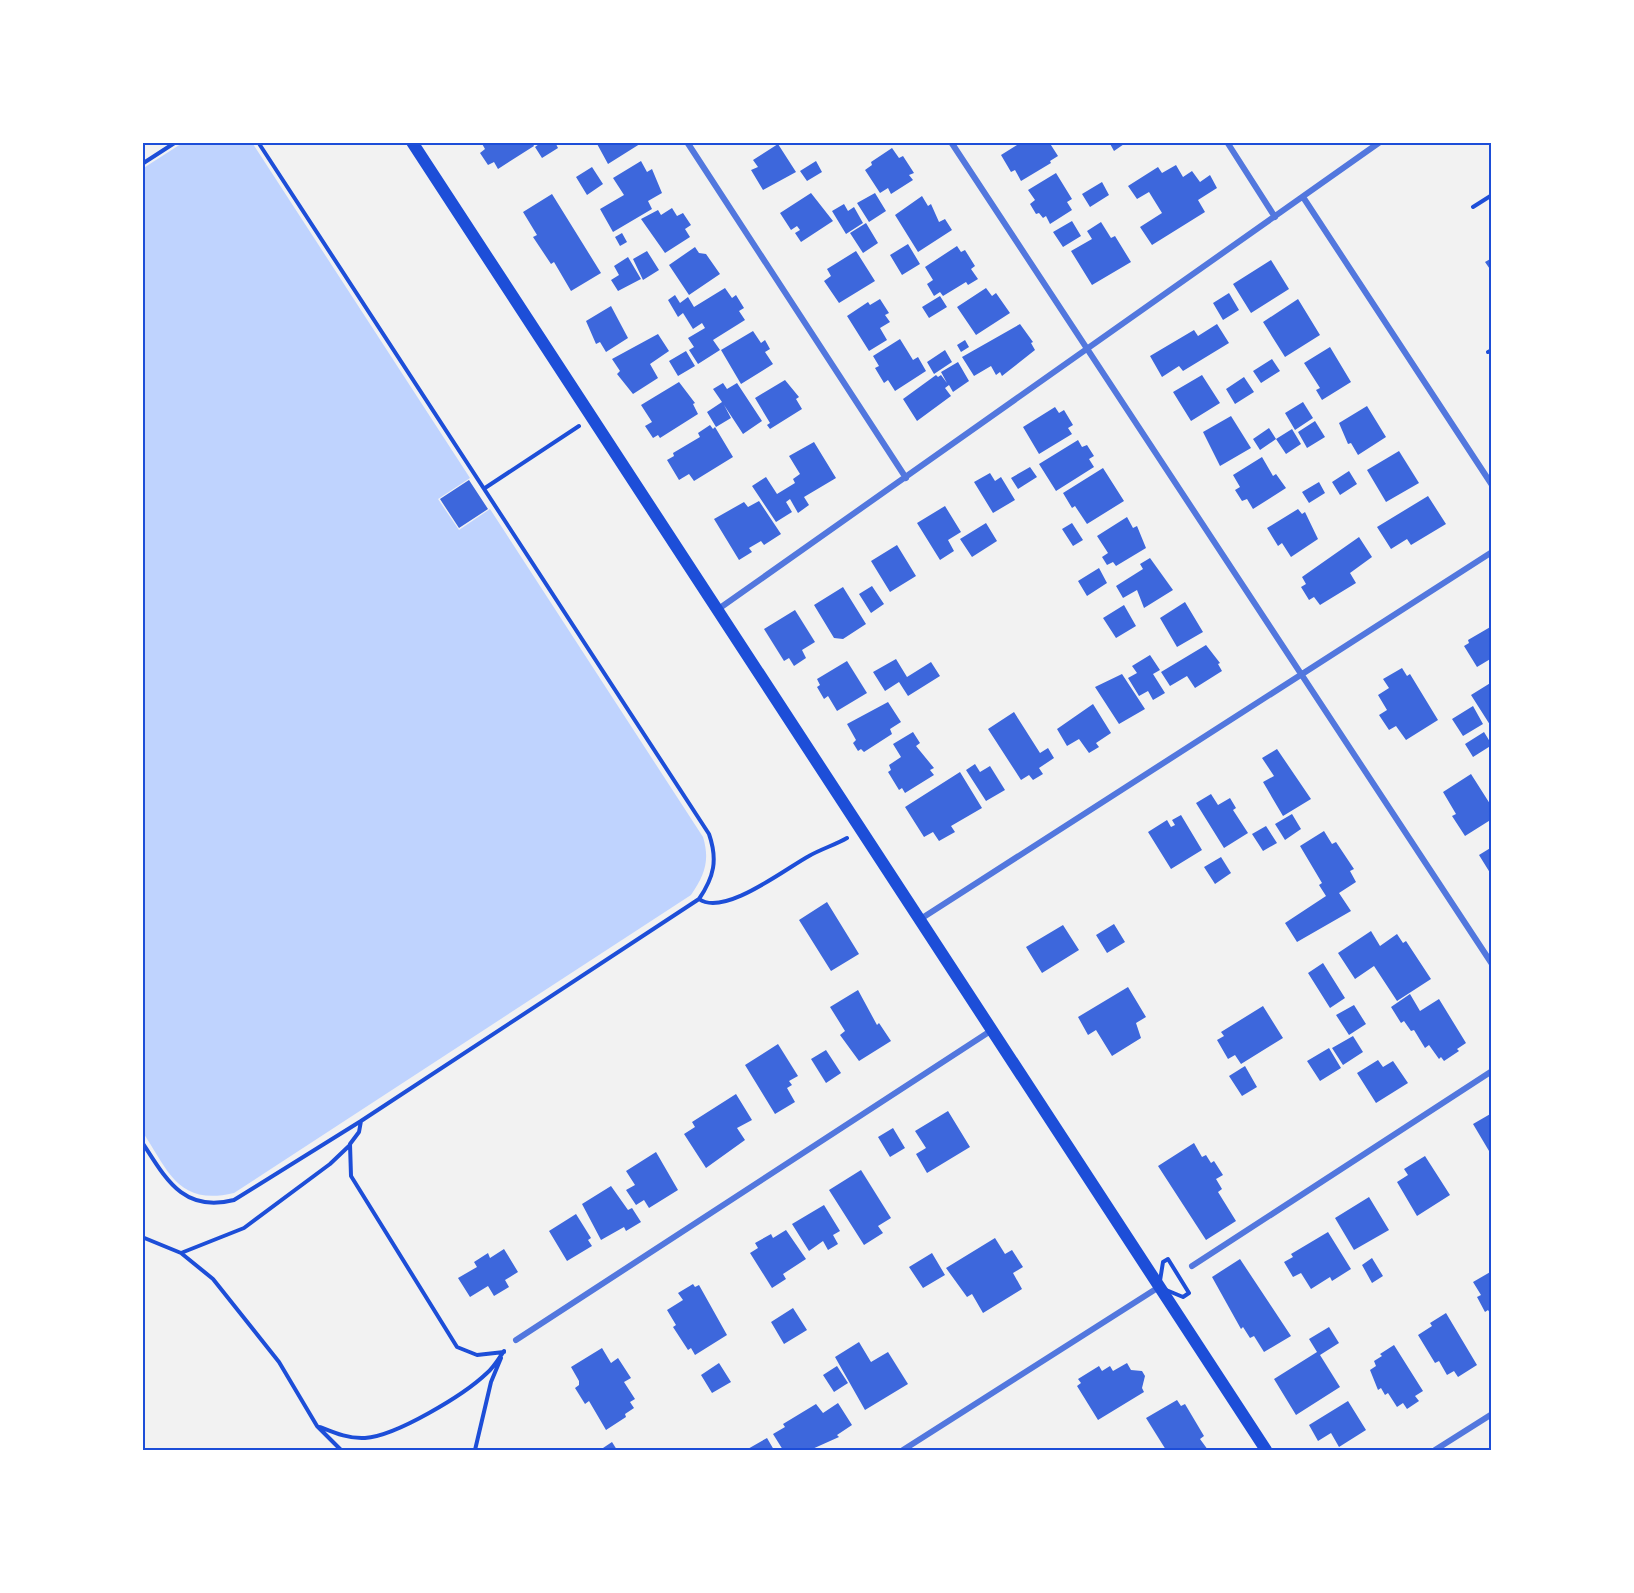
<svg xmlns="http://www.w3.org/2000/svg" width="1634" height="1593" viewBox="0 0 1634 1593" font-family="Montserrat,sans-serif">
<style>
.water{fill:#bfd3fe}
.building{fill:#3d67dc}
.lines{fill:none;stroke-linecap:round;stroke-linejoin:round}
.path{stroke:#1d4ed8;stroke-width:4}
.minor{stroke:#5277de;stroke-width:6}
.secondary{stroke:#1d4ed8;stroke-width:12}
.neatline{fill:none;stroke:#1d4ed8;stroke-width:2}
</style>
<rect width="100%" height="100%" fill="#f2f2f2"/>
<path class="water" d="M184 142 253 144 470 478 438 499 459 530 490 509 703 837C710 860 705 875 691 895L234 1193C178 1206 169 1172 142 1131V169Z"/>
<path class="building" d="M481 142H532L534 146 498 169 494 162 488 165 480 153 485 149Z
M542 142H555L558 148 542 158 535 147Z
M596 142H643L608 164Z
M1015 142H1049L1058 156 1050 161 1051 163 1021 181 1015 170 1011 172 1001 155 1017 145Z
M1109 142H1127L1114 151Z
M778 144 796 172 763 190 751 170 758 167 753 160Z
M892 148 899 158 903 156 914 173 909 175 913 180 891 194 888 188 880 193 865 170 872 165 871 162Z
M641 161 647 172 652 169 662 193 648 201 652 209 613 232 600 209 624 195 613 178Z
M816 161 822 172 807 181 800 171Z
M1176 165 1183 177 1192 171 1200 182 1210 175 1217 188 1198 200 1205 212 1152 245 1140 227 1162 213 1149 192 1137 199 1128 186 1158 167 1162 173Z
M592 167 603 184 587 195 576 177Z
M1056 173 1072 199 1067 202 1072 210 1050 224 1046 216 1043 218 1039 213 1036 214 1030 204 1035 200 1028 190Z
M1102 182 1109 195 1090 207 1082 194Z
M811 193 833 221 801 242 795 233 800 230 797 226 791 230 780 213Z
M875 193 886 211 869 222 857 203Z
M552 194 601 273 571 291 554 262 551 264 533 237 537 235 523 212Z
M922 196 928 206 931 204 939 222 945 219 952 230 918 252 895 215Z
M844 204 848 211 854 207 863 223 846 234 832 211Z
M672 208 677 216 683 213 691 225 685 229 690 237 665 253 641 219 658 210 661 215Z
M1072 221 1081 236 1063 247 1053 232Z
M1101 222 1111 238 1115 236 1131 262 1092 285 1071 251 1092 239 1087 231Z
M866 223 878 243 863 253 850 233Z
M622 233 627 242 620 246 615 237Z
M908 244 920 264 902 275 890 255Z
M957 246 961 252 965 250 975 266 971 269 978 279 968 285 966 282 943 296 940 292 934 296 927 284 933 280 925 267Z
M695 247 699 253 706 254 720 274 689 295 669 265Z
M647 251 659 270 643 280 633 259Z
M856 251 875 281 839 303 824 281 831 276 827 269Z
M628 257 641 279 618 291 611 280 619 275 614 266Z
M1492 258V272L1485 262Z
M1271 260 1289 289 1251 313 1233 284Z
M725 288 732 298 736 295 744 308 739 311 745 320 713 340 720 350 698 364 689 350 694 347 688 338 705 328 702 323 693 329 683 313 678 317 668 300 675 295 680 303 688 297 694 307Z
M986 288 992 296 996 293 1010 313 976 335 957 307Z
M1229 293 1239 310 1223 320 1213 303Z
M940 296 947 307 929 318 922 307Z
M880 299 889 313 885 315 890 322 880 328 887 340 869 351 847 316 868 302 870 305Z
M1298 299 1320 335 1285 357 1263 322Z
M611 306 628 338 606 352 600 342 596 344 586 321Z
M1020 324 1033 342 1031 343 1035 350 1002 376 1000 372 996 375 991 366 974 376 962 357Z
M1217 324 1229 343 1183 371 1179 366 1162 377 1150 356 1194 330 1198 336Z
M753 331 761 343 765 340 770 349 765 352 773 364 741 384 721 350Z
M658 334 669 351 650 364 658 378 633 394 617 374 620 371 612 359Z
M900 339 913 360 918 357 926 371 895 391 888 380 884 383 875 368 879 366 873 356Z
M965 340 969 347 961 352 957 345Z
M1330 347 1351 382 1322 400 1316 390 1320 388 1304 363Z
M945 350 952 362 934 374 927 362Z
M686 351 695 366 678 376 669 361Z
M1272 359 1280 371 1261 383 1253 371Z
M958 362 969 381 953 392 949 385 945 388 951 396 917 421 903 399 936 375 938 377 941 375 947 383 941 372Z
M1202 375 1220 403 1191 421 1173 392Z
M1244 377 1254 392 1235 404 1226 389Z
M785 380 799 397 796 399 802 409 770 429 767 425 770 423 755 398Z
M679 382 695 403 693 404 698 414 660 438 658 435 653 438 645 426 652 422 641 405Z
M723 383 727 389 737 383 762 421 743 434 724 405 731 418 716 427 707 412 722 402 713 389Z
M1303 402 1313 418 1295 430 1285 413Z
M1367 406 1386 437 1358 455 1351 443 1348 444 1339 423Z
M1055 407 1059 413 1064 410 1073 425 1068 428 1072 434 1039 454 1023 427Z
M1231 416 1251 448 1220 466 1203 432Z
M1315 421 1325 437 1307 448 1298 432Z
M710 425 713 429 715 427 733 457 694 481 689 474 679 480 667 460 674 456 673 453 700 437 698 433Z
M1269 428 1276 439 1260 450 1253 439Z
M1292 429 1301 444 1286 454 1276 439Z
M1078 440 1082 447 1087 445 1094 456 1089 459 1094 467 1056 491 1039 464Z
M814 442 836 478 804 497 809 505 798 513 790 499 786 502 792 512 776 522 752 486 766 477 777 494 795 483 793 479 800 474 789 456Z
M1399 451 1419 483 1386 502 1367 470Z
M1262 457 1273 476 1276 474 1286 488 1253 509 1247 499 1242 501 1235 490 1240 487 1233 475Z
M1030 467 1037 477 1018 489 1011 478Z
M1103 468 1124 501 1087 524 1075 506 1072 508 1063 493Z
M1349 471 1357 484 1340 495 1332 482Z
M990 473 995 481 1001 477 1015 500 993 513 974 482Z
M469 480 488 509 459 528 440 499Z
M1319 482 1325 493 1309 503 1302 492Z
M1428 496 1446 524 1411 545 1407 539 1391 549 1377 527Z
M759 501 781 534 764 545 761 541 749 548 752 552 739 560 714 519 744 502 748 507Z
M945 506 961 532 948 540 954 551 940 560 917 523Z
M1298 509 1302 514 1305 512 1318 539 1291 557 1282 543 1278 546 1267 528Z
M1127 517 1133 528 1137 526 1146 548 1116 566 1113 562 1107 565 1102 557 1108 553 1097 536Z
M986 523 997 541 972 557 960 539Z
M1072 523 1083 540 1073 546 1062 529Z
M1359 537 1372 557 1350 573 1356 583 1320 605 1314 597 1309 600 1301 587 1306 584 1302 577Z
M897 545 916 576 890 592 871 561Z
M1150 558 1173 590 1144 608 1137 590 1123 598 1116 586 1143 569 1140 564Z
M1099 568 1107 583 1087 596 1078 581Z
M872 586 884 604 871 613 859 594Z
M843 587 866 624 843 639 834 638 814 605Z
M1185 602 1203 632 1177 647 1160 618Z
M1124 605 1136 626 1116 638 1103 618Z
M795 610 815 642 802 650 806 658 794 666 789 658 784 661 764 629Z
M1492 626V658L1477 667 1464 646 1469 643 1468 640Z
M1206 645 1220 663 1218 664 1222 671 1195 688 1187 676 1170 686 1161 672Z
M1150 655 1160 670 1153 674 1165 693 1153 700 1148 691 1139 696 1128 678 1137 673 1132 666Z
M896 659 907 677 931 662 940 676 908 696 899 682 885 691 873 672Z
M847 661 867 693 837 711 828 696 824 699 817 687 820 685 817 679Z
M1402 668 1407 676 1410 674 1438 720 1406 740 1396 726 1389 730 1379 715 1387 710 1378 695 1389 688 1383 679Z
M1122 674 1145 709 1119 724 1095 687Z
M1492 682V728L1471 695Z
M888 702 901 722 890 729 892 734 864 752 861 749 858 751 853 743 856 740 847 724Z
M1093 704 1111 733 1096 743 1099 747 1089 753 1079 739 1067 746 1057 729Z
M1473 706 1483 724 1463 736 1452 719Z
M1014 712 1040 753 1048 748 1054 758 1039 768 1043 774 1033 780 1029 775 1021 780 988 729Z
M913 732 920 743 916 746 934 768 930 770 934 775 905 793 902 788 899 790 888 772 891 770 889 765 901 757 893 744Z
M1484 732 1492 745 1473 757 1465 744Z
M1277 749 1311 799 1283 816 1263 782 1274 776 1262 758Z
M975 764 980 772 990 766 1005 790 986 801 966 770Z
M960 772 982 808 951 826 955 832 939 841 933 832 924 837 905 807Z
M1471 774 1492 807V819L1465 836 1452 816 1456 814 1443 792Z
M1211 794 1218 805 1230 798 1236 808 1233 810 1248 833 1224 848 1196 803Z
M1292 814 1301 829 1285 840 1275 824Z
M1181 815 1202 850 1171 869 1148 832 1167 820 1171 827 1175 825 1172 820Z
M1266 826 1277 843 1263 851 1252 834Z
M1324 831 1332 844 1336 842 1354 869 1350 871 1356 882 1339 893 1351 911 1297 942 1285 923 1326 896 1319 885 1322 883 1300 846Z
M1492 847V876L1479 855Z
M1221 857 1231 873 1215 884 1204 867Z
M827 902 859 954 831 971 799 920Z
M1114 924 1125 942 1107 953 1096 935Z
M1063 925 1079 950 1042 973 1026 947Z
M1371 931 1380 946 1397 934 1403 943 1406 941 1431 979 1397 1001 1374 966 1355 979 1338 953Z
M1323 963 1345 998 1330 1008 1308 973Z
M1128 987 1146 1017 1136 1023 1141 1038 1112 1056 1096 1030 1088 1035 1078 1017Z
M858 990 877 1025 879 1023 891 1041 859 1061 840 1035 845 1031 830 1007Z
M1410 994 1420 1011 1439 999 1466 1043 1457 1049 1459 1051 1444 1061 1441 1057 1439 1059 1429 1045 1425 1048 1414 1030 1411 1031 1404 1021 1401 1023 1391 1007Z
M1354 1005 1366 1024 1349 1035 1336 1015Z
M1263 1006 1283 1038 1241 1064 1235 1055 1228 1059 1217 1040 1224 1036 1221 1032Z
M1353 1036 1363 1052 1343 1065 1332 1048Z
M778 1044 798 1076 789 1081 792 1085 787 1088 795 1102 775 1114 745 1065Z
M1329 1048 1341 1068 1320 1081 1307 1061Z
M826 1050 841 1073 826 1083 811 1059Z
M1378 1060 1383 1067 1393 1061 1408 1083 1376 1103 1357 1073Z
M1245 1066 1257 1087 1242 1096 1229 1076Z
M736 1094 752 1120 737 1128 745 1140 706 1168 684 1134 695 1127 692 1122Z
M948 1111 970 1147 927 1173 916 1154 926 1148 915 1131Z
M1492 1113V1156L1473 1124Z
M893 1128 905 1148 890 1157 878 1137Z
M1194 1143 1202 1157 1206 1155 1211 1163 1214 1161 1223 1175 1216 1179 1222 1189 1218 1192 1236 1221 1206 1240 1158 1166Z
M656 1152 678 1190 649 1208 644 1200 636 1205 626 1190 635 1185 626 1171Z
M1425 1156 1450 1195 1417 1216 1397 1182 1408 1175 1404 1169Z
M861 1170 891 1218 878 1226 883 1233 864 1245 829 1190Z
M611 1186 628 1210 632 1208 641 1222 626 1231 624 1227 601 1240 582 1204Z
M1369 1197 1389 1230 1354 1250 1335 1218Z
M824 1205 840 1231 833 1235 838 1244 828 1250 823 1241 809 1251 792 1224Z
M576 1214 591 1238 588 1240 592 1246 567 1261 549 1231Z
M786 1230 806 1259 783 1274 786 1279 772 1288 750 1253 758 1248 755 1243 771 1234 773 1238Z
M1328 1232 1351 1269 1332 1281 1330 1277 1311 1289 1301 1273 1293 1277 1284 1262 1293 1257 1291 1254Z
M995 1238 1005 1254 1012 1250 1023 1267 1013 1273 1022 1289 983 1313 972 1294 967 1297 946 1268Z
M504 1249 518 1272 505 1280 509 1287 494 1296 488 1286 470 1297 458 1278 477 1267 474 1262 488 1253 490 1258Z
M932 1253 945 1275 923 1288 909 1267Z
M1372 1258 1383 1276 1372 1283 1362 1265Z
M1240 1259 1291 1336 1264 1352 1254 1336 1250 1338 1243 1327 1241 1329 1212 1277Z
M1492 1271V1316L1488 1310 1485 1312 1477 1297 1481 1295 1473 1282Z
M693 1284 695 1287 699 1285 727 1335 695 1355 691 1348 688 1350 673 1327 676 1325 667 1310 683 1300 678 1293Z
M793 1308 807 1330 784 1344 771 1322Z
M1446 1313 1477 1365 1458 1377 1454 1371 1447 1375 1439 1361 1435 1363 1418 1335 1432 1326 1430 1323Z
M1329 1327 1339 1343 1320 1355 1340 1387 1296 1415 1274 1379 1317 1352 1309 1339Z
M859 1342 871 1362 888 1352 908 1384 865 1410 835 1357Z
M1394 1345 1423 1391 1415 1396 1419 1401 1407 1409 1403 1403 1397 1407 1388 1393 1385 1395 1381 1388 1378 1390 1370 1370 1376 1366 1374 1361 1382 1356 1380 1354Z
M602 1348 611 1363 618 1358 631 1378 624 1382 635 1399 630 1402 634 1408 625 1414 626 1417 606 1430 589 1401 585 1404 575 1388 579 1385V1381L571 1367Z
M719 1363 731 1382 712 1393 701 1375Z
M1127 1363 1131 1370 1142 1371 1145 1376 1142 1388 1144 1392 1098 1420 1077 1386 1081 1383 1078 1379 1099 1366 1102 1371 1110 1366 1113 1371Z
M837 1366 848 1383 834 1392 823 1375Z
M1177 1400 1181 1406 1185 1404 1204 1436 1200 1439 1208 1450H1166L1146 1418Z
M1348 1401 1366 1430 1339 1447 1331 1433 1318 1441 1309 1425Z
M838 1403 852 1425 837 1435 839 1437 810 1450H783L773 1434 785 1427 783 1424 816 1404 823 1413Z
M767 1438 774 1450H746Z
M612 1442 617 1450H600Z"/>
<g class="lines">
<path class="path" d="M142 164 176 142
M1473 207 1492 195
M1488 352 1492 350
M485 488 579 426
M699 899C724 917 785 869 809 856 821 849 835 845 847 838
M361 1121 359 1132 350 1144 351 1176 457 1347 477 1355 504 1352
M142 1142C166 1179 183 1213 234 1200L361 1121 699 899C714 877 718 860 709 834L258 142
M142 1237 181 1253 213 1279 279 1362 317 1426 341 1450
M181 1253 244 1228 330 1164 350 1145
M1168 1259 1189 1293 1183 1297 1159 1287 1163 1262Z
M320 1427C335 1433 349 1439 365 1438 396 1436 464 1395 487 1373 494 1367 499 1358 504 1351
M475 1450 491 1382 501 1358"/>
<path class="minor" d="M687 142 906 478
M951 142 1492 964
M1227 142 1275 217
M1303 197 1492 485
M717 610 1380 142
M919 920 1492 552
M1192 1266 1492 1071
M516 1340 992 1030
M903 1450 1159 1287
M1435 1450 1492 1414"/>
<path class="secondary" d="M412 142 1266 1450"/>
</g>
<rect width="1634" height="1593" fill="none" stroke="#ffffff" stroke-width="288"/>
<rect x="144" y="144" width="1346" height="1305" class="neatline"/>
</svg>
